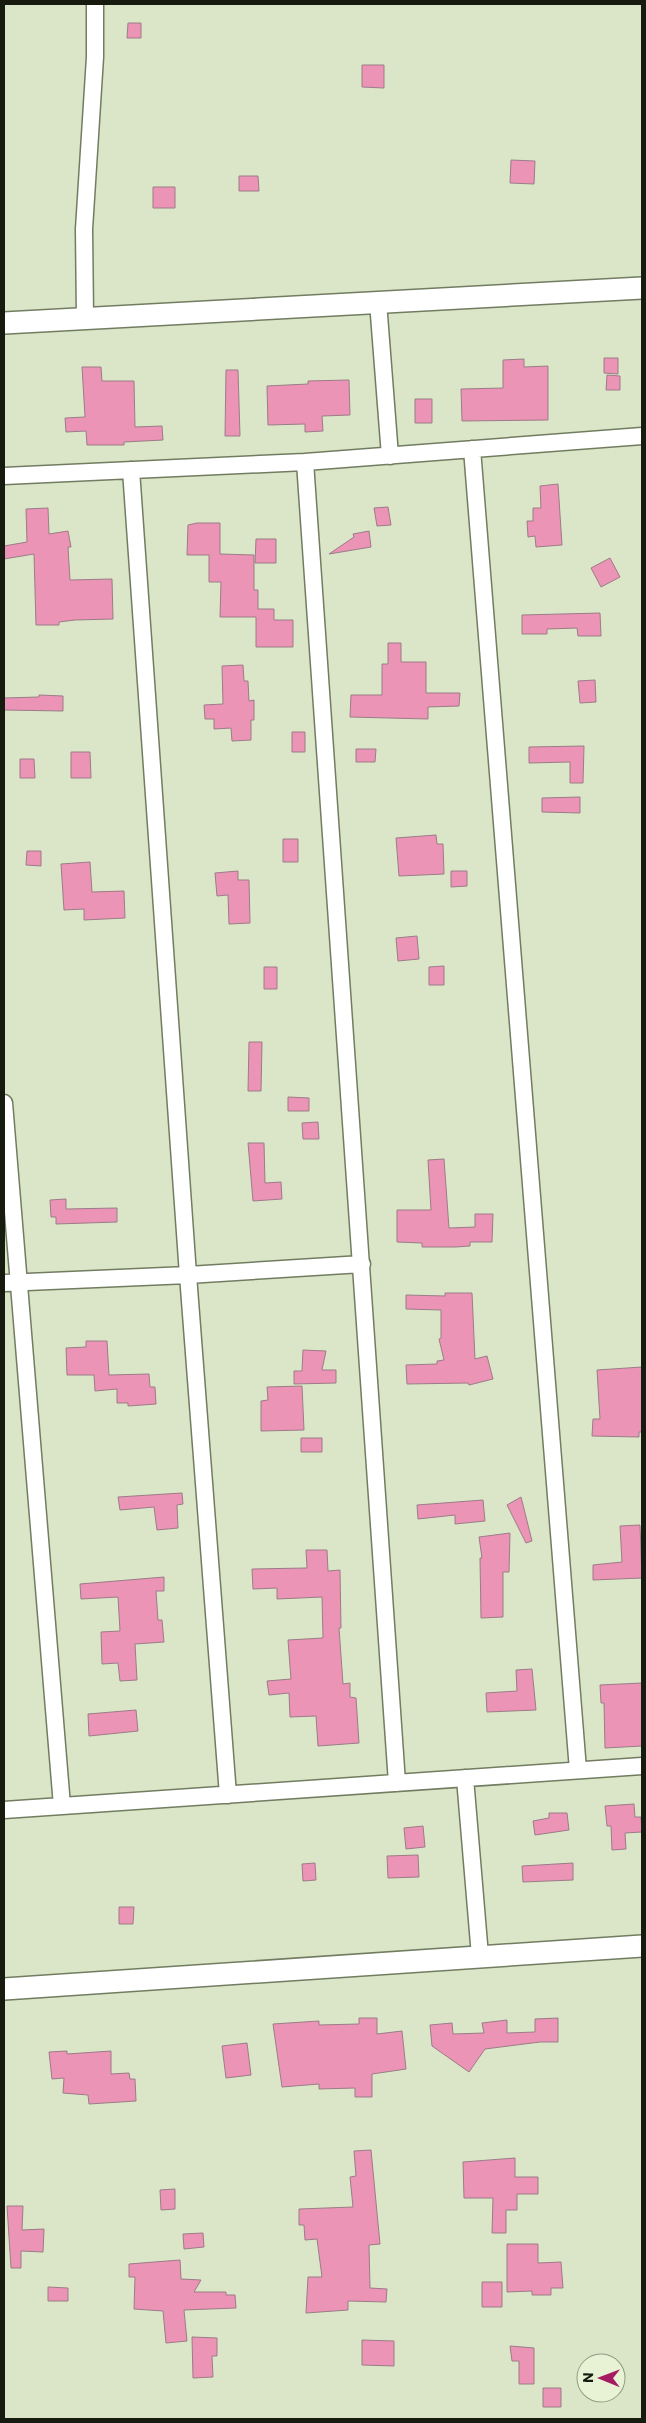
<svg xmlns="http://www.w3.org/2000/svg" width="646" height="2423" viewBox="0 0 646 2423" font-family="Commissioner,sans-serif">
<style>
.building{fill:#eb94b5;stroke:#9c7c87}
.lines{fill:none;stroke-linecap:round;stroke-linejoin:round}
.minor-casing{stroke:#727c61;stroke-width:19}
.tertiary-casing{stroke:#727c61;stroke-width:24}
.minor{stroke:#fff;stroke-width:16}
.tertiary{stroke:#fff;stroke-width:21}
</style>
<rect width="100%" height="100%" fill="#dae6c7"/>
<path class="building" d="M128 23H141V38H127Z
M362 65H384V88L362 87Z
M511 160 535 161 534 184 510 183Z
M239 176H258L259 191H239Z
M153 187H175V208H153Z
M604 358H618V374L604 373Z
M524 359V367L548 366V420L462 421 461 389 503 388V360Z
M82 367H101L102 381H134L135 427 162 426 163 440 124 442V445H87L86 431 66 432 65 418 85 417Z
M226 370H238L240 436H225Z
M607 375 620 376V390H606Z
M349 380 350 415 322 416 323 431 305 432V424L268 425 267 386 308 384V381Z
M415 399H432V423H415Z
M558 484 562 545 536 547 535 536 528 537 527 521H533V508H541L540 486Z
M388 507 391 525 377 526 374 508Z
M48 508 49 534 68 531 71 547H68L70 580 112 579 113 619 75 620 59 622V625H36L34 554 4 559V546L27 542 26 509Z
M197 523H220V554L254 555V590H258V609H274V620H293V647H256V617H220L221 582H209V555H187L188 525Z
M369 531 371 547 329 554 354 537 353 534Z
M256 539H276V563H255Z
M610 558 620 577 601 587 591 568Z
M600 613 601 636H578L577 628 547 629V634H522V615Z
M388 643H401V662H426V693H460L459 706 428 707V719L350 717 351 695H382V664H388Z
M243 665 244 681H248L249 701 254 700V720H251V740L232 741 231 728 214 729V719H205L204 705 223 704 222 666Z
M595 680 596 702 580 703 578 681Z
M39 695 63 696V711L4 710V698L39 697Z
M292 732H305V752H292Z
M584 746 583 783H570V762L529 763V747Z
M356 749H376L375 762H356Z
M71 752H90L91 778H71Z
M20 759H34L35 778H20Z
M580 797V813L542 812V798Z
M436 835 437 844H443L444 874 399 876 396 838Z
M283 839H298V862H283Z
M27 851H41V866L26 865Z
M90 862 92 892 124 891 125 918 84 920V909L64 910 61 864Z
M238 871V880H249L250 923 229 924 228 895 217 896 215 873Z
M451 871H467V886L451 887Z
M417 936 419 959 398 961 396 938Z
M444 966V985H429V967Z
M264 967H277V989H264Z
M249 1042H262L261 1091H248Z
M288 1097 309 1098V1111H288Z
M318 1122 319 1139H303L302 1123Z
M248 1143H264L265 1183 281 1182 282 1199 253 1201Z
M444 1159 449 1228 475 1227V1214H493L492 1242H470V1246L456 1247H422V1243L397 1242V1210H431L428 1160Z
M66 1199V1209L117 1208V1222L56 1224V1217H51L50 1200Z
M445 1293H472L475 1359 487 1356 493 1379 469 1385 468 1383 407 1384 406 1365 437 1364V1361L444 1360 439 1339 441 1338V1310L406 1309V1295L445 1296Z
M86 1341H107L109 1375 149 1374 150 1387H155L156 1404 128 1406V1403H117V1389L95 1391 94 1375H67L66 1348 86 1347Z
M303 1350 326 1351 322 1370H336V1383L294 1384V1371H302Z
M642 1367V1432H639V1437L592 1436 593 1419H600L597 1370Z
M302 1386 304 1430 261 1431V1401L268 1400 267 1387Z
M301 1438H322V1452H301Z
M182 1493 183 1504 177 1505 178 1528 157 1530 154 1507 120 1510 118 1497Z
M521 1497 532 1541 526 1543 507 1505Z
M483 1500 485 1521 455 1524V1515L418 1519 417 1505Z
M640 1525 642 1578 593 1580V1565L622 1562 620 1526Z
M510 1533 509 1572H503V1617L481 1618 480 1558H482L479 1537Z
M306 1550H327L328 1571 340 1570 341 1628H339L343 1684 350 1683V1697L356 1698 359 1743 318 1746 316 1716 290 1717 289 1693 269 1695 267 1681 291 1679 288 1640 323 1638 322 1597 277 1599V1588L253 1589 252 1569 307 1568Z
M164 1577V1591H156L158 1620H162L164 1642 135 1644 137 1680 120 1681 118 1663 102 1664 101 1632 120 1631 118 1597 81 1599 80 1584Z
M532 1669 536 1710 487 1712 486 1693 517 1691 516 1670Z
M642 1683V1746L605 1748 604 1703H601L600 1685Z
M136 1710 138 1731 89 1736 88 1714Z
M634 1804 635 1817H641L642 1832 625 1833 626 1849 612 1850 611 1826H607L605 1806Z
M549 1813H567L569 1830 535 1835 533 1821 549 1818Z
M423 1826 425 1847 406 1849 404 1828Z
M418 1855 419 1877 388 1878 387 1856Z
M315 1863 316 1880 303 1881 302 1864Z
M573 1863V1880L523 1882 522 1866Z
M119 1907H134L133 1924H119Z
M359 2018H377V2034L402 2031 406 2069 372 2074V2097H355V2088L319 2089V2084L282 2087 273 2024 319 2021V2025L359 2024Z
M558 2018V2042H540L485 2049 469 2072 432 2046 430 2025 452 2023 453 2034 484 2033 482 2023 507 2020V2033L535 2032V2019Z
M247 2043 251 2075 226 2078 222 2046Z
M67 2051V2054L111 2051V2074L129 2073 130 2079H135L136 2101 89 2104 88 2095 63 2093 64 2078 52 2079 49 2052Z
M371 2150 380 2244 369 2245 370 2288 387 2289 386 2302 348 2301V2310L306 2313 308 2277H322L317 2239 305 2240 304 2225H299V2209L353 2207 350 2177 356 2176 354 2151Z
M515 2158V2177H538V2194H517V2210H506V2233H492L493 2198H464L463 2162Z
M175 2189V2209L161 2210 160 2190Z
M7 2206H23L22 2230 44 2229 43 2252 21 2251V2268H11Z
M203 2233 204 2247 184 2249 183 2234Z
M507 2244H538V2263L561 2262 563 2288H551V2295H532V2291L507 2292Z
M180 2260 181 2279 201 2280 194 2292H226V2295H235L236 2308 184 2310 187 2341 166 2343 163 2311 134 2309 135 2277H129V2264Z
M482 2282H502V2307H482Z
M48 2287 68 2288V2301H48Z
M192 2337 217 2338V2356H212L213 2377 193 2378Z
M362 2340 394 2341V2366L362 2365Z
M510 2346 534 2348V2384H519V2361H512Z
M543 2388H561V2407H543Z"/>
<g class="lines">
<defs>
<path id="minor" d="M378 302 390 456
M85 317 84 229 95 57V4
M472 449 578 1770
M131 470 188 1275 228 1795
M4 476 305 462
M4 1103 62 1806
M4 1283 188 1275 362 1264
M465 1778 480 1956
M397 1783 305 462 642 436
M4 1810 642 1766"/>
<path id="tertiary" d="M4 323 642 288
M4 1989 642 1946"/>
</defs>
<use href="#minor" class="minor-casing"/>
<use href="#tertiary" class="tertiary-casing"/>
<use href="#minor" class="minor"/>
<use href="#tertiary" class="tertiary"/>
</g>
<rect width="646" height="2423" fill="none" stroke="#161a0f" stroke-width="10"/>
<g transform="translate(601 2378) rotate(271)"><circle r="24" fill="#e7f3d4" stroke="#939c85"/>
<path d="M0-4L9 19L0 12L-9 19Z" fill="#a61c63"/>
<text y="-8" font-size="14" font-weight="bold" text-anchor="middle" fill="#161a0f">N</text>
</g>
</svg>
